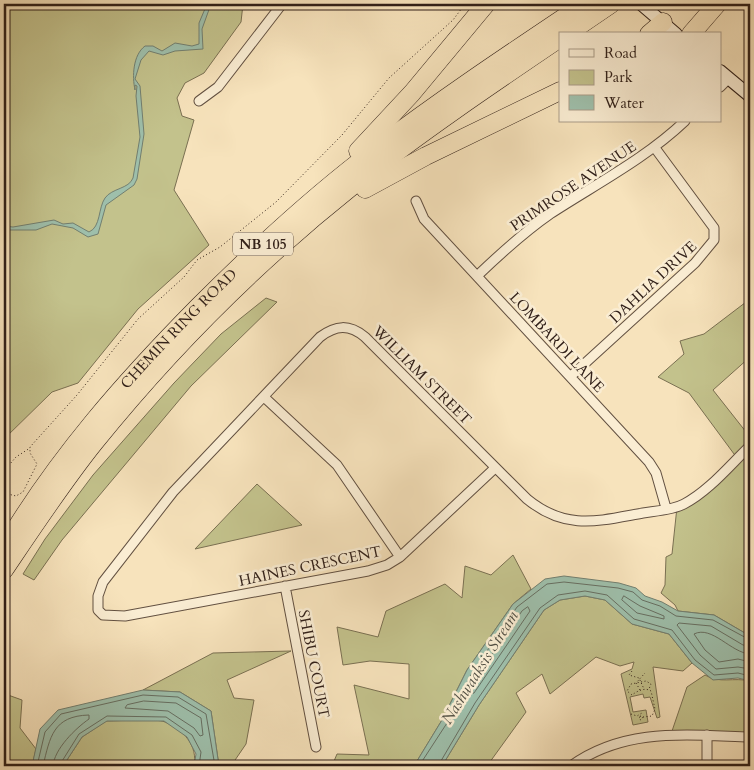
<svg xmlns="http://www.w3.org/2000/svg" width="754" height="770" viewBox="0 0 754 770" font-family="Cardo,serif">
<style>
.green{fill:#c3c28c;stroke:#7a7052}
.water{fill:#9ebfab;stroke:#727f70}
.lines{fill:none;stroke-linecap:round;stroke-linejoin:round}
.shore{stroke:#676f62;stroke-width:1}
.street-casing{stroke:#625041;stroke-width:11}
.secondary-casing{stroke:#301f18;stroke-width:14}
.highway-casing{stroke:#301f18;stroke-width:19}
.path{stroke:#301f18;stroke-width:1;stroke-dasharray:1 2.5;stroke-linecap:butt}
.street{stroke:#faedd3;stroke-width:9}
.secondary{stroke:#faedd3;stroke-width:12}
.highway{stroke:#f7e3bc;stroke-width:18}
.labels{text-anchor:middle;stroke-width:5;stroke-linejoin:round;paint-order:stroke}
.shield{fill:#faedd3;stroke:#6d5d50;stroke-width:1}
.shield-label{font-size:14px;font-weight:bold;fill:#301f18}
.street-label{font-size:15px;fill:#301f18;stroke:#faedd3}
.water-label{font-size:16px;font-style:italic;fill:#514f44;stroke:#faedd3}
</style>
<rect width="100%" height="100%" fill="#f7e3bc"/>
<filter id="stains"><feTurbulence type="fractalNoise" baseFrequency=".004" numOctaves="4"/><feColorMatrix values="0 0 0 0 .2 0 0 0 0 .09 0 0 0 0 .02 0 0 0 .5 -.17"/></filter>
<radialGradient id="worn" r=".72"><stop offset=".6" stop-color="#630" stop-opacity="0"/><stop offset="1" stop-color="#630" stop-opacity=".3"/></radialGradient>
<path class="green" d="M4 4H243L241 22 204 73 185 83 177 98 182 116 194 120 174 190 209 245 138 309 78 383 52 392 4 439Z
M266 298 277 302 191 386 62 540 34 580 23 574 45 539 93 475 174 383 221 334Z
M750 299V357L713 390 750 437V636L714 615 678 611 675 605 661 593 665 585 666 557 672 554 677 507 737 458 689 393 658 377 684 354 680 341 704 334Z
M257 484 302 525 195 549Z
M513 555 531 589 513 604 467 670 442 720 417 761 411 766H332L337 754 369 755 354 685 409 699V664L370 661 343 665 337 627 378 637 386 611 445 584 462 598 465 566 491 575Z
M585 596 605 600 632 624 669 634 692 663 683 671 653 667 660 717 657 718 650 697 644 698 643 694 630 697 633 712 646 710 648 722 633 725 621 674 632 669 634 662 620 666 596 657 550 694 542 674 516 693 526 712 487 766H442L479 705 544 610 560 600Z
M291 651 227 680 234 698 254 700 246 744 231 766H219L211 711 180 692 143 690 213 653Z
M705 675C719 684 734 677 750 681V737L671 734 687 687Z
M4 690 8 695 22 700 20 728 36 749 32 766H4Z
M106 721C119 721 156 718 165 722 184 730 198 746 194 766H63L82 737Z"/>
<path class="water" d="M207 4H211L202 29 203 49 175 51 163 55 149 51 141 60 135 79 140 86 144 134 137 179 134 185 106 205 98 234 88 237 73 228 52 224 36 230H4V226L13 227 54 220 63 224 73 223 89 232C101 227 98 208 105 198 112 188 129 189 133 178L140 137 136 96 137 86 135 85V90C132 76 133 55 145 46H153L162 51 175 43 192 46 199 44V23Z
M564 576 619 583 636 588 645 596 662 602 678 611 714 615 750 636V681L738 678 713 680 692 663 669 634 632 624 605 600 585 596 560 600 544 610 479 705 442 766H411L417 761 442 720 467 670 513 604 545 579Z
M143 690 180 692 211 711 219 766H194L196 754 187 737 164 721H107L82 737 63 766H32L40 729 58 710Z"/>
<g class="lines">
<path class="shore" d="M624 596 640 606 664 616V619L637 613 622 600Z
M528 607 530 611 474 693 471 694 470 691 477 676 522 611Z
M750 646 743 645 711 626 679 623 677 625 700 655 716 669 738 667 750 669
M750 654C731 653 712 625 694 634L705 650 719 662 738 659 750 662
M144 701 176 703 201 718 203 735 200 736 194 728 168 711 125 708 127 705Z
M37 766 45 732 61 714 143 695 178 697 206 714 215 766
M43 766C50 737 53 716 89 715V719C76 728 54 749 53 766
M59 766 79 734 107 716 166 717 192 735 201 752 199 766
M419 766 447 723 472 673 517 607 547 584 564 582 618 588 633 592 642 600 660 606 676 616 713 620 750 640
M438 766 475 703 540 608 558 595 585 591 607 595 634 619 672 630 695 660 714 675 738 673 750 676"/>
<defs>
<path id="street" d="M720 87 729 78
M199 101 218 87 282 4
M416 201 424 219 649 462 656 473 666 508
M477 276C500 254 524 232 550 214 596 184 645 159 685 121
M571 376 695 263 714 240V228L655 148
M264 397 337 465 400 557
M495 468 400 557 387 565 368 571 125 616 103 615 98 610V596L103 582 173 492 320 337C336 325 349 324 365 337L527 499C566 531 598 521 643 513 656 511 673 510 684 504 709 491 730 465 750 446
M285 586 316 747
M571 766C625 727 687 735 750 737
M707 766V735"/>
<path id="secondary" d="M641 4 676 34
M720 71 750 96"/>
<g id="highway">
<path d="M567 34 611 4"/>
<path d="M649 34 663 22"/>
<path d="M691 34 717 4"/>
<path d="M358 151 412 93 486 4"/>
<path d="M365 189 426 156 560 91"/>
<path id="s1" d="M4 548C57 458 125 381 198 307 254 251 312 197 376 149 443 98 514 51 584 4"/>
<path d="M4 570C33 527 62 483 94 443 169 350 257 262 351 187 418 134 489 86 560 38"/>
</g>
</defs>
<use href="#street" class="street-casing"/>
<use href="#secondary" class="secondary-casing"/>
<use href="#highway" class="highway-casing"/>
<path class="path" d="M4 471 16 457 30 448
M4 493 16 496 23 492 37 464 30 453V447L77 395 138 319 184 277 197 260 220 247 276 202 342 135 389 78 453 20 465 4
M632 671 629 675 639 678 644 689
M640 690 636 683 645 673
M631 714 637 716 642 713
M640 716 643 717 641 720 639 719Z
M643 717 652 716 655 709 651 691C645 687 637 691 632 695L627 691 631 684 646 681 651 684 649 689"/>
<use href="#street" class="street"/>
<use href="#secondary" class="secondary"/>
<use href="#highway" class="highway"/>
</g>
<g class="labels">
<rect class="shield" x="233" y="232.5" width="60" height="23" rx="4"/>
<g class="shield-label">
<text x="263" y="249">NB 105</text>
</g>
<g class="street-label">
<text transform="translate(573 186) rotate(-34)" y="5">PRIMROSE AVENUE</text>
<text transform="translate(653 282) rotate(-43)" y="5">DAHLIA DRIVE</text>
<text dy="5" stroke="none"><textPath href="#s1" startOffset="281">CHEMIN RING ROAD</textPath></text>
<text transform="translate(557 342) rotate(47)" y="5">LOMBARDI LANE</text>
<text transform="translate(422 375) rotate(45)" y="5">WILLIAM STREET</text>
<text transform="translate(310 566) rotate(-12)" y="5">HAINES CRESCENT</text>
<text transform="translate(314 664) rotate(79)" y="5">SHIBU COURT</text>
</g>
<g class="water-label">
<text transform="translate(479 667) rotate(-58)" y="6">Nashwaaksis Stream</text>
</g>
</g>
<rect width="754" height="770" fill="none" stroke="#f7e3bc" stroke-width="20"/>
<rect x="5" y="5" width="744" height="760" fill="none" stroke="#301f18" stroke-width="2.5"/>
<rect x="10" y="10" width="734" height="750" fill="none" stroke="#301f18"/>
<rect x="559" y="32" width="162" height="90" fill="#faedd3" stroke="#a99b88"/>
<rect x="569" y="49" width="25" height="8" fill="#faedd3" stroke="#a99b88"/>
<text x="604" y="58" font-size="15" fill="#301f18">Road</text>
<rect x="569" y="70" width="25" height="15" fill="#c3c28c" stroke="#a99b88"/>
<text x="604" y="82" font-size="15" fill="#301f18">Park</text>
<rect x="569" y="95" width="25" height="15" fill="#9ebfab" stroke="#a99b88"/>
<text x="604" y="108" font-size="15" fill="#301f18">Water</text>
<rect width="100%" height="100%" filter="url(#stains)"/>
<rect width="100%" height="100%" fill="url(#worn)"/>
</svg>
